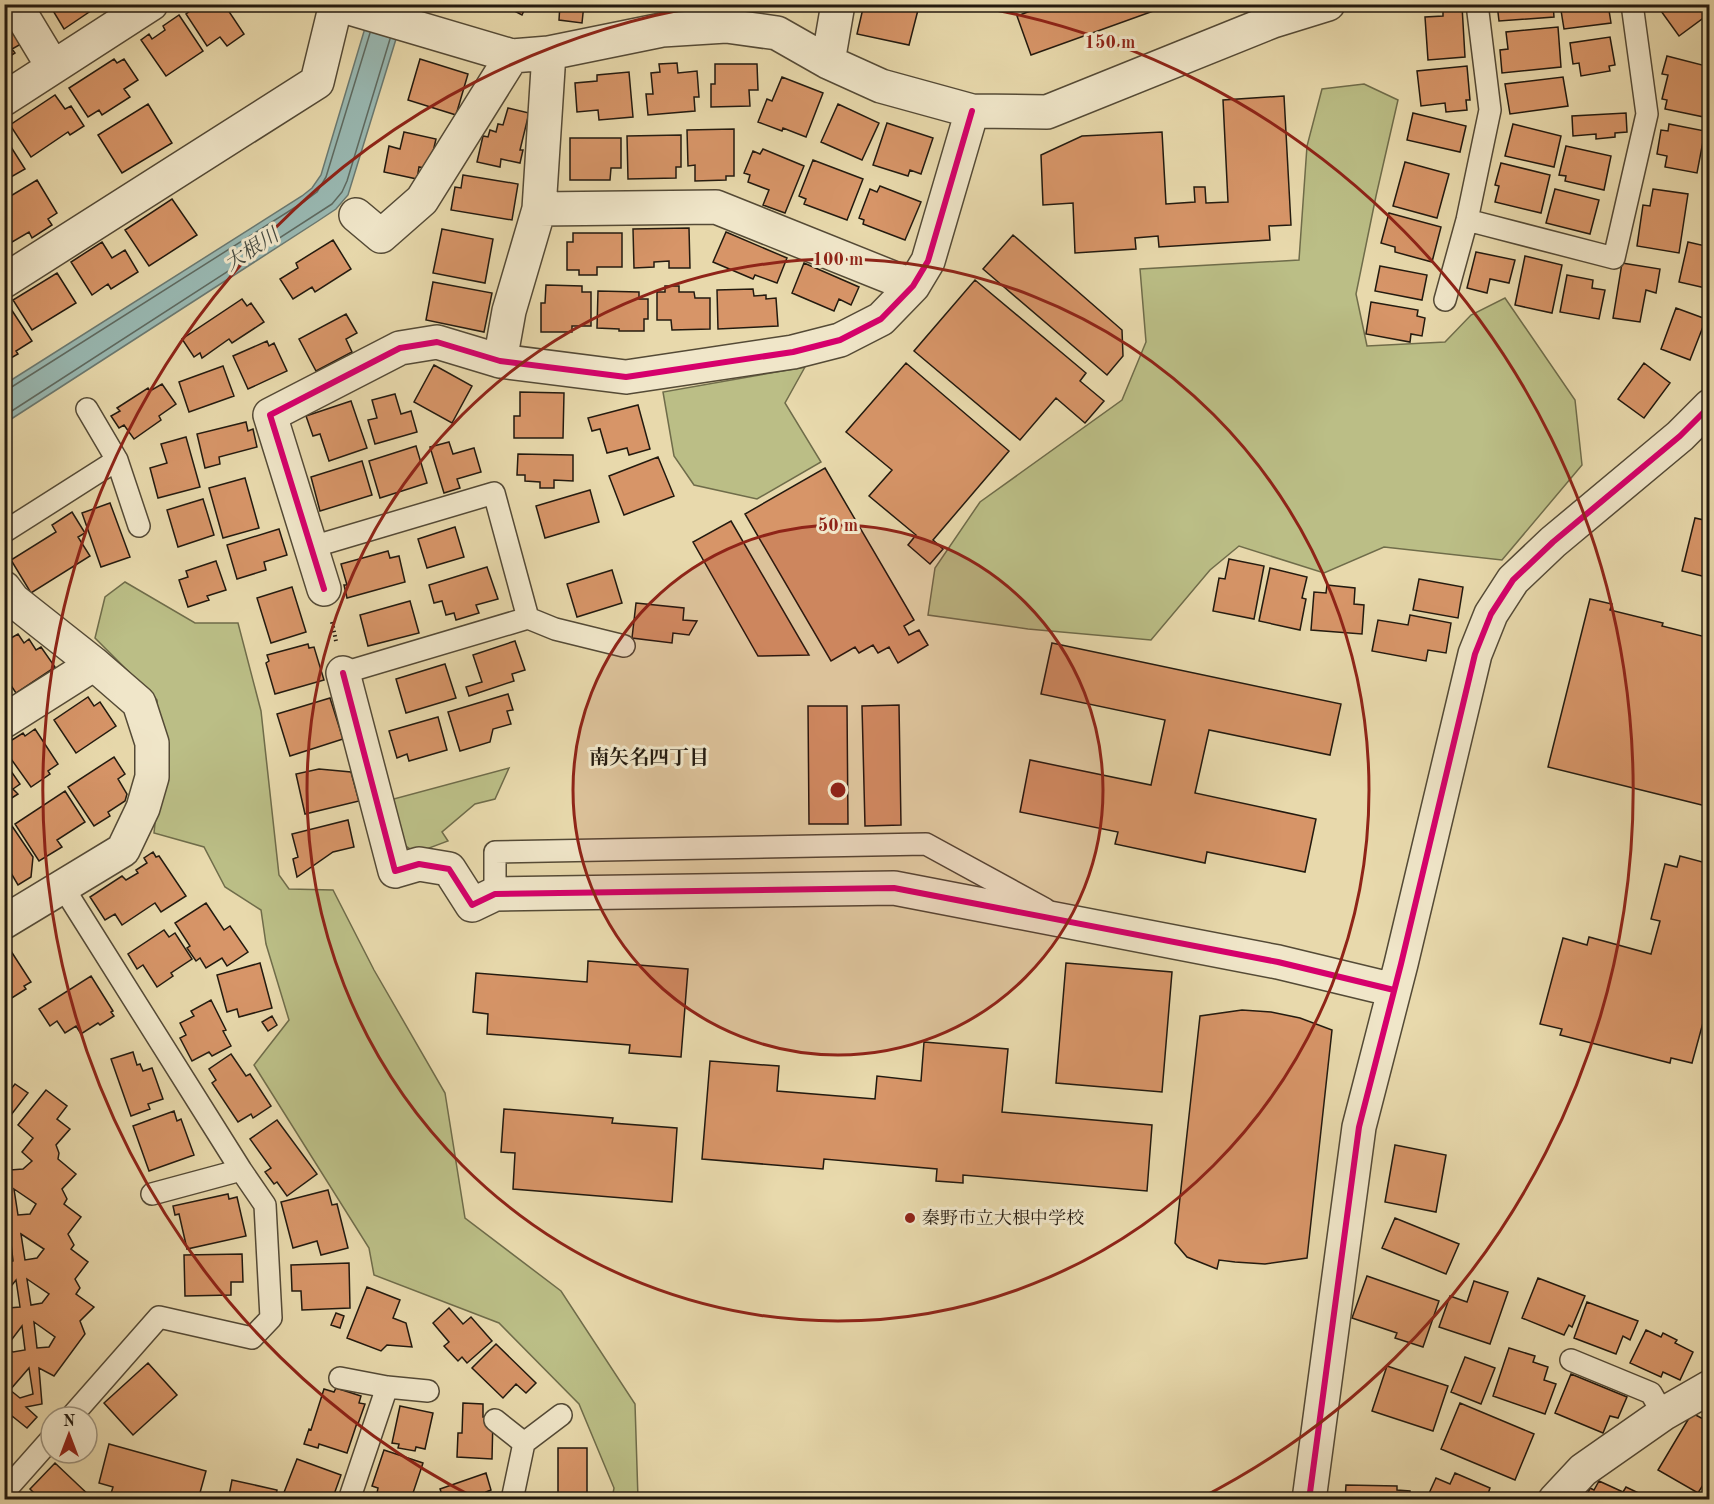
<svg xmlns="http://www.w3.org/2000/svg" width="1714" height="1504" viewBox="0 0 1714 1504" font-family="'Old Standard TT','Noto Serif JP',serif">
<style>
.green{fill:#bbbe86;stroke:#6f6c4a;stroke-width:1.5}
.water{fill:#99b9b3;stroke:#6a7971;stroke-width:1.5}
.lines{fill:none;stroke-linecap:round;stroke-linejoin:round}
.shore{stroke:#5e6a61;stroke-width:1.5}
.building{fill:#d79568;stroke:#231a0f;stroke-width:1.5;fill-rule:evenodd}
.service-casing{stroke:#544a36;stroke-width:24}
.minor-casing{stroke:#544a36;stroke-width:36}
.path{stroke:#231a0f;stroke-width:4;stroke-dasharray:1.5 3;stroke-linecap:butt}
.service{stroke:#f0e6c9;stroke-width:21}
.minor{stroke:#f0e6c9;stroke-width:33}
.cycleway-casing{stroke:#f0e6c9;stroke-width:10}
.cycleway{stroke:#d6006c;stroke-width:6}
.ring{fill:none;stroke:#8f2418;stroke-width:3}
.poi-dot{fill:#8f2418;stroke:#f0e6c9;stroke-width:2}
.labels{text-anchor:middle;stroke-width:6;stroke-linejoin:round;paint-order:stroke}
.poi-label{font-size:18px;fill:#231a0f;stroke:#f0e6c9;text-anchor:start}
.water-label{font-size:20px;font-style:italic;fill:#464a40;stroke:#f0e6c9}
.neighbourhood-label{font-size:20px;font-weight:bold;fill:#231a0f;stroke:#f0e6c9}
.centre{fill:#8f2418;stroke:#f0e6c9;stroke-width:3}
.ring-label{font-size:18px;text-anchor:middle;font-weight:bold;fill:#8f2418;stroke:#f0e6c9;stroke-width:6;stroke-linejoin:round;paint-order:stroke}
</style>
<rect width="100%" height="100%" fill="#e8d9ac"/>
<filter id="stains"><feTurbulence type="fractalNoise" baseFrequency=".00333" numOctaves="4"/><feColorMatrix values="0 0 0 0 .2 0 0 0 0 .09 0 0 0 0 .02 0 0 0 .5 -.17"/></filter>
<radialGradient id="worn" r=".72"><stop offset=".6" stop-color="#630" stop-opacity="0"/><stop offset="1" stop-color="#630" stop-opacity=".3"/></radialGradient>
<path class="green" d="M1364 84 1398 100 1376 196 1356 294 1367 346 1445 342 1471 315 1505 298 1575 400 1582 465 1502 560 1384 547 1324 573 1239 546 1210 570 1151 640 1028 629 928 615 935 568 980 502 1122 400 1146 342 1140 269 1299 260 1307 146 1322 89Z
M805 367 785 403 821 462 757 499 694 485 674 456 663 392Z
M125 582 195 623H238L261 711 279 875 289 889 333 890 374 970 445 1093 465 1218 561 1291 635 1404 638 1499H612L614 1488 579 1404 499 1323 374 1275 369 1248 254 1065 289 1020 266 944 261 910 225 887 204 847 154 833 161 767 157 700 95 638 105 597Z
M509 768 495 799 475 804 442 832 448 841 416 853 403 844 390 800Z"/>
<path class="water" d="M375 5H401L396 39 348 195 336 209 318 221 5 423V384L302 196 312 188 321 175 365 28Z"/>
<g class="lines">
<path class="shore" d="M4 389 10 388 305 201 317 192 326 177 370 33
M4 416 332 204 342 192 347 181 390 39"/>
</g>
<path class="building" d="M49 4H101L64 29Z
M200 4 205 10 212 4H224L244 34 227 46 220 37 207 46 186 14Z
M501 4H527L522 15Z
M560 4H584L582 23 559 20Z
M864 4H895L918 10 909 45 857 34Z
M1049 4H1158L1159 9 1031 55 1017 16Z
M1497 4H1553L1554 17 1499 21Z
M1560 4H1608L1611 23 1564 29Z
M1656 4H1710V13L1679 36Z
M1462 6 1465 57 1428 60 1425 17 1443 16V7Z
M179 15 203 51 166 76 141 40 149 34 152 39 165 30 163 26Z
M9 25 21 44 12 49 15 53 4 60V28Z
M1558 27 1561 67 1502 73 1500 50 1508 49 1506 32Z
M1610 37 1615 65 1609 66 1610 71 1581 76 1579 63 1573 64 1570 43Z
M1667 56 1710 67V92L1704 117 1665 109 1667 100 1662 99 1668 75 1662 74Z
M114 59 117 63 124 59 138 80 124 89 130 97 102 115 99 110 88 117 69 88Z
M420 59 468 74 456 115 408 100Z
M677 63 678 73 697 71 699 97H694L695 111 648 115 646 94H653L651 73 660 72 659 64Z
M715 64H757L758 90H749L750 106 711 107V84H715Z
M1467 66 1470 100H1466L1467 110 1446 112 1445 103 1421 106 1417 71Z
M629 72 633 117 599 120 598 110 577 112 575 83 597 81V75Z
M782 77 823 93 806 137 783 128 782 131 758 122 767 99 772 101Z
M1563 77 1568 106 1510 114 1505 84Z
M55 95 65 109 71 106 84 126 70 135 68 132 31 157 10 125Z
M1284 96 1291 225 1269 226 1270 240 1159 247 1158 236 1135 238 1136 249 1075 253 1073 203 1043 205 1041 155 1082 136 1162 132 1166 204 1195 202 1194 187H1205L1206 203 1228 202 1223 100Z
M148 104 172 143 122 173 98 135Z
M838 104 879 123 862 160 821 142Z
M508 108 529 113 520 150H523L520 163 501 159 500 167 477 162 483 136 488 137 490 130 496 132 498 124 503 125Z
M1413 113 1466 126 1460 152 1407 140Z
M1626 113 1627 132 1615 133V137L1596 139V134L1573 136 1572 116Z
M887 123 933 138 921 174 910 170 908 176 873 165Z
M1513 124 1561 136 1554 167 1505 156Z
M1669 124 1705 131 1697 173 1665 167 1667 156 1657 154 1661 130 1668 131Z
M734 129V176H726V180L695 181V165L688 166 687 130Z
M404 132 436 139 429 169 419 167 417 179 384 172 389 146 400 149Z
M681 135V167H676V178L628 179 627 136Z
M4 136 25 169 4 181Z
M570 138H621V168H611L610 180H570Z
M1566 146 1611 156 1604 190 1565 181 1566 176 1559 175Z
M763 149 804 166 785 213 763 205 769 190 748 182 750 175 744 173 753 151 760 154Z
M813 160 863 179 847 220 804 204 806 199 799 196Z
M1405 162 1449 174 1437 218 1393 206Z
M1501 163 1550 175 1541 213 1495 202 1499 186 1495 185Z
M463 175 518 184 512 220 451 210 455 187 461 188Z
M37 180 57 213 48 219 52 225 32 238 29 232 7 245 4 241V200Z
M880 186 921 202 905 240 863 224 864 220 859 218 870 189 877 192Z
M1555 189 1599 200 1590 234 1546 223Z
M1653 189 1688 194 1679 253 1637 246 1643 205 1650 206Z
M172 199 197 235 149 266 125 230Z
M1389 213 1441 227 1432 262 1395 252V247L1381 243Z
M689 228 690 268H669V261L654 262V267L634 268 633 229Z
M442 229 493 239 485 283 433 273Z
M726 232 787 258 777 283 755 275 753 279 713 262Z
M573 233H622V267H597V275H579V270H567V242H573Z
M1013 235 1122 330 1123 356 1107 375 983 269Z
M333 240 351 269 315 292 312 287 293 299 280 279 298 268 296 263Z
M102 242 112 258 125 250 138 272 111 289 108 284 92 295 71 262Z
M1688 242 1710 247V289L1679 282Z
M1476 252 1515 260 1509 283 1490 279 1487 293 1467 288Z
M1525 256 1562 265 1552 313 1515 305Z
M804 263 859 287 851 305 839 299 834 311 792 293Z
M1622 263 1660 269 1656 293 1646 290 1640 322 1613 318Z
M1380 266 1427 275 1422 300 1375 291Z
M57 273 76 303 32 330 13 300Z
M1567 275 1593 280 1592 288 1605 290 1599 319 1560 312Z
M975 280 1086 373 1080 381 1104 401 1085 423 1056 398 1020 440 914 351Z
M433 282 492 293 484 332 426 320Z
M546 285 582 286V292H591V326H572V332H541V303H545Z
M665 286H679V292H694L695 298H710V329L672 330 671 320H657V292H665Z
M753 289 754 296 766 295V299L776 298 778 326 718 329 717 290Z
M598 291 639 292V299H648V319H644V331H619V329L597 328Z
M242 299 247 306 251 303 264 322 232 343 229 339 202 358 200 353 194 357 182 339Z
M1371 302 1418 310 1417 316 1425 318 1422 336 1411 334 1410 342 1366 334Z
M1676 308 1706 319 1690 360 1661 349Z
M11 309 32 341 16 351 18 354 4 362V313Z
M346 314 357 333 346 339 352 352 316 371 299 339Z
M267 341 269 346 274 343 287 371 248 389 233 356Z
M906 363 1009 451 933 540 943 549 930 564 908 545 916 535 869 496 892 470 846 432Z
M1644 363 1670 383 1644 418 1618 399Z
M434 365 472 386 452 423 414 402Z
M223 366 234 396 189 412 179 382Z
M162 384 176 404 159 416 161 420 134 439 124 425 119 428 111 416 120 411 117 408 148 388 150 391Z
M520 392 564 393 563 438H514V416H520Z
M395 394 401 414 411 411 417 432 375 444 368 420 377 418 372 400Z
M351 401 367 448 329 461 320 434 313 436 306 416Z
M638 405 650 449 629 455 627 448 607 453 600 429 592 431 588 418Z
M246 422 248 431 253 429 257 447 219 457 220 464 205 468 197 434Z
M186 437 200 487 158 498 150 468 167 463 161 444Z
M449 442 453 454 474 448 481 472 457 479 460 488 444 493 430 447Z
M416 446 427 483 380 498 369 461Z
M518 454 573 455V481L554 480V488H540V482L525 481V475H517Z
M658 457 674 496 624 515 609 476Z
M362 461 372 495 320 511 311 477Z
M825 468 914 620 904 626 909 635 919 630 928 645 898 663 889 647 878 653 873 645 859 653 855 647 831 661 745 514Z
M245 478 259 528 223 538 209 488Z
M590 490 599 522 545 538 536 506Z
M203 499 214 535 178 547 167 510Z
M1710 499V578L1682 571 1695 518 1704 520Z
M110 503 130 557 101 567 82 513Z
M72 512 85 533 78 537 90 556 31 593 11 560 56 532 52 525Z
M731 521 809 655 758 656 693 542Z
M455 527 464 557 427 568 418 539Z
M279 529 287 555 264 562 266 570 237 579 227 545Z
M388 551 390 558 399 556 405 582 347 598 344 585H347L341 564Z
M1229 559 1264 566 1254 619 1213 611 1219 578 1225 579Z
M216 561 226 590 207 596 209 600 188 607 179 580 188 577 186 571Z
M487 567 498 599 476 605 479 613 456 620 454 613 446 615 442 601 434 603 429 585Z
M1270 568 1307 577 1302 598 1306 599 1300 630 1259 621Z
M612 570 622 603 577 617 567 584Z
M1419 579 1463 587 1458 618 1413 610Z
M1327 585 1355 588 1354 604 1364 605 1362 634 1311 630 1314 592 1326 593Z
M292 587 306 632 271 643 257 598Z
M1590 599 1612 604 1610 610 1663 623 1662 626 1710 638V807L1548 767Z
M410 601 419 633 368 646 360 615Z
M636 603 684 608 683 620 697 621 689 635 673 633 672 643 632 638Z
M1410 615 1451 623 1446 653 1428 650 1426 661 1372 651 1378 620 1408 625Z
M18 634 24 643 29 639 36 650 41 647 55 667 16 693 4 675V642Z
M515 641 525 670 512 674 514 681 469 696 466 687 482 682 473 655Z
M1052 643 1341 704 1330 755 1209 730 1195 793 1316 819 1305 872 1207 852 1205 863 1115 844 1118 832 1020 812 1030 760 1151 785 1165 720 1041 694Z
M308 644 309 648 314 647 324 680 275 694 266 663 269 661 267 655Z
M445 664 456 698 406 713 396 679Z
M508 694 513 710 507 711 511 724 493 729 490 742 460 751 448 712Z
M88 697 94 706 100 702 116 726 76 753 54 720Z
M330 698 343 739 290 756 277 714Z
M899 705 901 825 865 826 862 706Z
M808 706H847L848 824H809Z
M438 717 447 750 409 761 407 754 397 758 389 731Z
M35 729 58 764 48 771 50 774 31 787 4 749V745L23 733 25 736Z
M114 757 125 774 118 779 127 794 125 801 108 812 110 816 94 826 68 787Z
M4 761 20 784 13 789 18 794 4 803Z
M319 769 351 772 359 801 305 814 296 774Z
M65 791 85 822 57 840 62 847 39 861 15 824Z
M348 820 354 847 333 852 297 877 293 859 298 857 292 834Z
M12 826 33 857 31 877 18 885 11 873 4 877V831Z
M153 852 156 857 159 856 186 896 161 912 155 903 122 925 115 914 105 920 90 897 122 876 126 880 138 873 136 870 147 863 144 858Z
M1680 856 1710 864V997L1692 1063 1671 1058 1670 1063 1560 1035 1562 1029 1540 1024 1563 938 1587 945 1589 937 1651 954 1660 921 1651 919 1665 864 1677 867Z
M206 903 224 930 230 926 248 952 227 966 222 958 206 968 200 958 196 961 187 948 190 946 175 923Z
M164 930 169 937 175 933 192 959 171 973 173 976 157 987 143 965 137 969 128 954Z
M9 948 31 982 24 986 26 989 7 1001 4 998V950Z
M588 961 688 969 681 1057 629 1053 630 1045 487 1034 488 1014 473 1012 476 973 587 982Z
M260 963 272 1008 239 1017 237 1009 227 1012 217 975Z
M1066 963 1172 972 1162 1092 1056 1083Z
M91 976 113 1011 111 1012 114 1016 100 1025 98 1023 81 1034 76 1026 65 1033 57 1021 50 1026 39 1009Z
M211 1000 226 1030 223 1031 231 1046 212 1056 209 1052 192 1061 180 1038 186 1035 180 1023 194 1016 191 1011Z
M1242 1010 1271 1012 1300 1018 1332 1030 1307 1258 1265 1264 1235 1262 1219 1260 1217 1269 1187 1257 1175 1243 1200 1016Z
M272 1016 277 1025 268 1031 262 1022Z
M924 1042 1008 1049 1002 1112 1152 1125 1147 1191 963 1175V1183L936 1181 937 1169 824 1159 823 1169 702 1159 710 1061 779 1066 777 1091 875 1099 877 1076 921 1081Z
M133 1052 137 1065 140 1064 143 1071 152 1068 163 1099 148 1104 150 1109 131 1116 111 1059Z
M231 1054 246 1076 250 1074 271 1106 253 1118 251 1114 238 1122 212 1083 216 1080 209 1069Z
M15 1084 28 1093 4 1124V1098Z
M46 1090 67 1106 57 1119 70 1129 56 1145 59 1153 58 1159 76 1174 62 1189 67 1199 64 1204 81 1217 68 1234 74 1245 71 1249 88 1262 75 1279 80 1288 76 1294 94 1307 80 1321 85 1334 54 1376 39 1368 42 1404 26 1407 37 1417 27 1428 12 1416 4 1426V1305L8 1308 20 1307 16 1280 4 1295V1263L13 1261 10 1235 4 1242V1217H7L4 1201V1139L10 1170 23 1169 32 1161 22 1152 33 1138 18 1125ZM14 1189 36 1204 30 1214 18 1215ZM21 1234 44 1249 37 1258 25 1260ZM27 1279 49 1294 42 1303 31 1305ZM34 1322 55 1337 49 1347 37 1348ZM22 1326 25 1350 13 1352 6 1347ZM29 1368 33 1394 20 1398 10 1390Z
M504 1109 613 1118 612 1123 677 1128 672 1202 513 1189 515 1153 501 1152Z
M174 1111 177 1121 181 1119 194 1155 149 1171 133 1126Z
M277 1120 317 1174 287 1196 277 1182 274 1184 265 1172 271 1168 250 1139Z
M1395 1145 1446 1155 1436 1212 1385 1202Z
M328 1190 332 1205 337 1204 348 1248 321 1255 317 1241 293 1248 281 1202Z
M228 1194 229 1199 237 1197 246 1236 187 1249 179 1214 175 1215 173 1206Z
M1395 1218 1459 1244 1446 1274 1382 1248Z
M242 1254 243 1282H231V1295L185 1296 184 1255Z
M349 1263 350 1308 302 1310 301 1291H292L291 1265Z
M1367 1276 1439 1301 1423 1347 1395 1338 1397 1333 1352 1318Z
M1538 1278 1585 1296 1572 1327 1569 1325 1564 1335 1522 1318Z
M1474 1281 1508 1292 1490 1344 1439 1327 1450 1296 1467 1302Z
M367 1287 400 1300 393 1318 406 1323 412 1347 387 1345 381 1351 347 1338Z
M1587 1302 1638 1321 1630 1340 1623 1336 1616 1354 1574 1338Z
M449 1308 463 1324 471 1317 492 1341 467 1363 462 1357 458 1361 444 1346 449 1342 433 1323Z
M336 1313 344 1316 340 1328 331 1325Z
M1646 1330 1661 1337 1663 1333 1677 1340 1675 1343 1693 1352 1680 1380 1663 1372 1661 1377 1630 1363Z
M496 1344 536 1383 526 1393 516 1384 503 1398 472 1368Z
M1509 1348 1535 1356 1533 1362 1548 1367 1544 1380 1556 1384 1545 1414 1493 1396Z
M1465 1357 1495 1368 1481 1404 1451 1392Z
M148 1363 177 1395 133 1435 104 1403Z
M1387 1366 1448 1386 1433 1431 1372 1411Z
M1571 1374 1627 1397 1618 1418 1610 1416 1603 1433 1555 1413Z
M336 1388 361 1396 359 1403 365 1404 358 1424 357 1423 347 1453 319 1444 318 1448 304 1444 309 1429 311 1430 324 1389 334 1392Z
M463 1403 483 1404V1417H493L492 1459 457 1457 458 1433H462Z
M1460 1403 1534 1434 1515 1480 1441 1449Z
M400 1406 433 1413 425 1449 416 1447 415 1451 398 1448 399 1444 392 1443Z
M1710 1412V1474L1698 1493 1658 1470 1692 1413 1705 1420Z
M109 1444 206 1471 198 1500H109L113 1487 99 1483Z
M558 1448H587V1498L566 1497V1493H558Z
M384 1450 423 1463 411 1499 405 1496 404 1500H397L377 1493 378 1488 372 1486Z
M297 1459 341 1475 332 1500H293V1498L283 1495Z
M55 1463 93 1499 41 1500 30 1489Z
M486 1473 491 1490 486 1492 488 1499 444 1500 440 1489Z
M1455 1473 1490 1488 1486 1500H1426L1436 1478 1450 1484Z
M232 1480 277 1490 275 1500H228Z
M1599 1481 1623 1492 1626 1487 1653 1500H1585L1590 1488 1594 1490Z
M1346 1485 1397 1486V1490L1410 1491V1500H1345Z"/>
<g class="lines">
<defs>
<path id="service" d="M1467 220 1614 258 1647 114 1632 4
M1445 300 1467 220 1490 110 1477 4
M87 409 117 460 139 526
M4 532 117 460
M312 547 494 493 528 618 343 673
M528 618 555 629 624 646
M63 887 241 1170 265 1205 271 1318 252 1338 159 1317 71 1417
M495 894V852L926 844 1045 909
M152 1194 241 1170
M1571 1360 1651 1393 1663 1414
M340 1378 387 1387 428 1391
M495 1420 524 1443
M4 1492 51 1439
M349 1500 387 1387
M512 1500 524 1443 561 1415"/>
<path id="minor" d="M15 4 53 67
M336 4 512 56 549 53 662 30 726 26 777 33 828 62 881 86 972 111 1047 112 1273 21 1328 4
M828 62 838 4
M4 99 151 4
M539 209 716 207 913 286
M356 215 381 236 422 200 512 56
M4 281 317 82 336 4
M500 361 509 311 539 209 549 53
M4 588 13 600 94 664 139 703 152 743V777L143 808 123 850 4 922
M324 589 270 415 400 348 437 342 500 361 626 377 793 352 840 340 881 319 913 286 928 261 972 111
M343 673 395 871 419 864 449 869 472 905 495 894 894 888 1278 962 1394 990
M4 721 94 664
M1309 1500 1359 1127 1401 964 1475 654 1491 614 1513 580 1553 542 1680 436 1710 406
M1555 1500 1583 1470 1663 1414 1710 1387"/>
</defs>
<use href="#service" class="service-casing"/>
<use href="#minor" class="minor-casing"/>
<path class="path" d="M332 622 336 641"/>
<use href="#service" class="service"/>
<use href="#minor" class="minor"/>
<defs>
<path id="cycleway" d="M324 589 270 415 400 348 437 342 500 361 626 377 793 352 840 340 881 319 913 286 928 261 972 111
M343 673 395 871 419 864 449 869 472 905 495 894 894 888 1278 962 1394 990
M1309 1500 1359 1127 1401 964 1475 654 1491 614 1513 580 1553 542 1680 436 1710 406"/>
</defs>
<use href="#cycleway" class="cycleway-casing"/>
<use href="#cycleway" class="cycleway"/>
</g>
<circle cx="838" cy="790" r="265" fill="#8f2418" fill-opacity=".12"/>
<g class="ring">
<circle cx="838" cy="790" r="265"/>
<circle cx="838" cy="790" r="531"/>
<path d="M477 1499A796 796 0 0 1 707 5M969 5A796 796 0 0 1 1199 1499"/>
</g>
<circle class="poi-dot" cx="910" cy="1218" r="6"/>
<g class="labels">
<g class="poi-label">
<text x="922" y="1224">秦野市立大根中学校</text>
</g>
<g class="water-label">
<text transform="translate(251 249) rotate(-33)" y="7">大根川</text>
</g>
<g class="neighbourhood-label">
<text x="649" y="764">南矢名四丁目</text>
</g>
</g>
<circle cx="838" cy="790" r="9" class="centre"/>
<g class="ring-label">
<text x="1110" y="48">150 m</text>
<text x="838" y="265">100 m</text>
<text x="838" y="531">50 m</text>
</g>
<rect width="1714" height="1504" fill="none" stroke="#e8d9ac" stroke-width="24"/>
<rect x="6" y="6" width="1702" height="1492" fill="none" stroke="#231a0f" stroke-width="3"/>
<rect x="12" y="12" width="1690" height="1480" fill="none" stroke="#231a0f" stroke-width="1.5"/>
<g transform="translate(69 1435)"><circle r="28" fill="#f0e6c9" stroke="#9e947f" stroke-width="1.5"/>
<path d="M0-4.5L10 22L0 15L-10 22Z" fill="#8f2418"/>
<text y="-9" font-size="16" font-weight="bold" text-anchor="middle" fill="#231a0f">N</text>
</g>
<rect width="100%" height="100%" filter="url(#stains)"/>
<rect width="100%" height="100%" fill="url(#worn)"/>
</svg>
